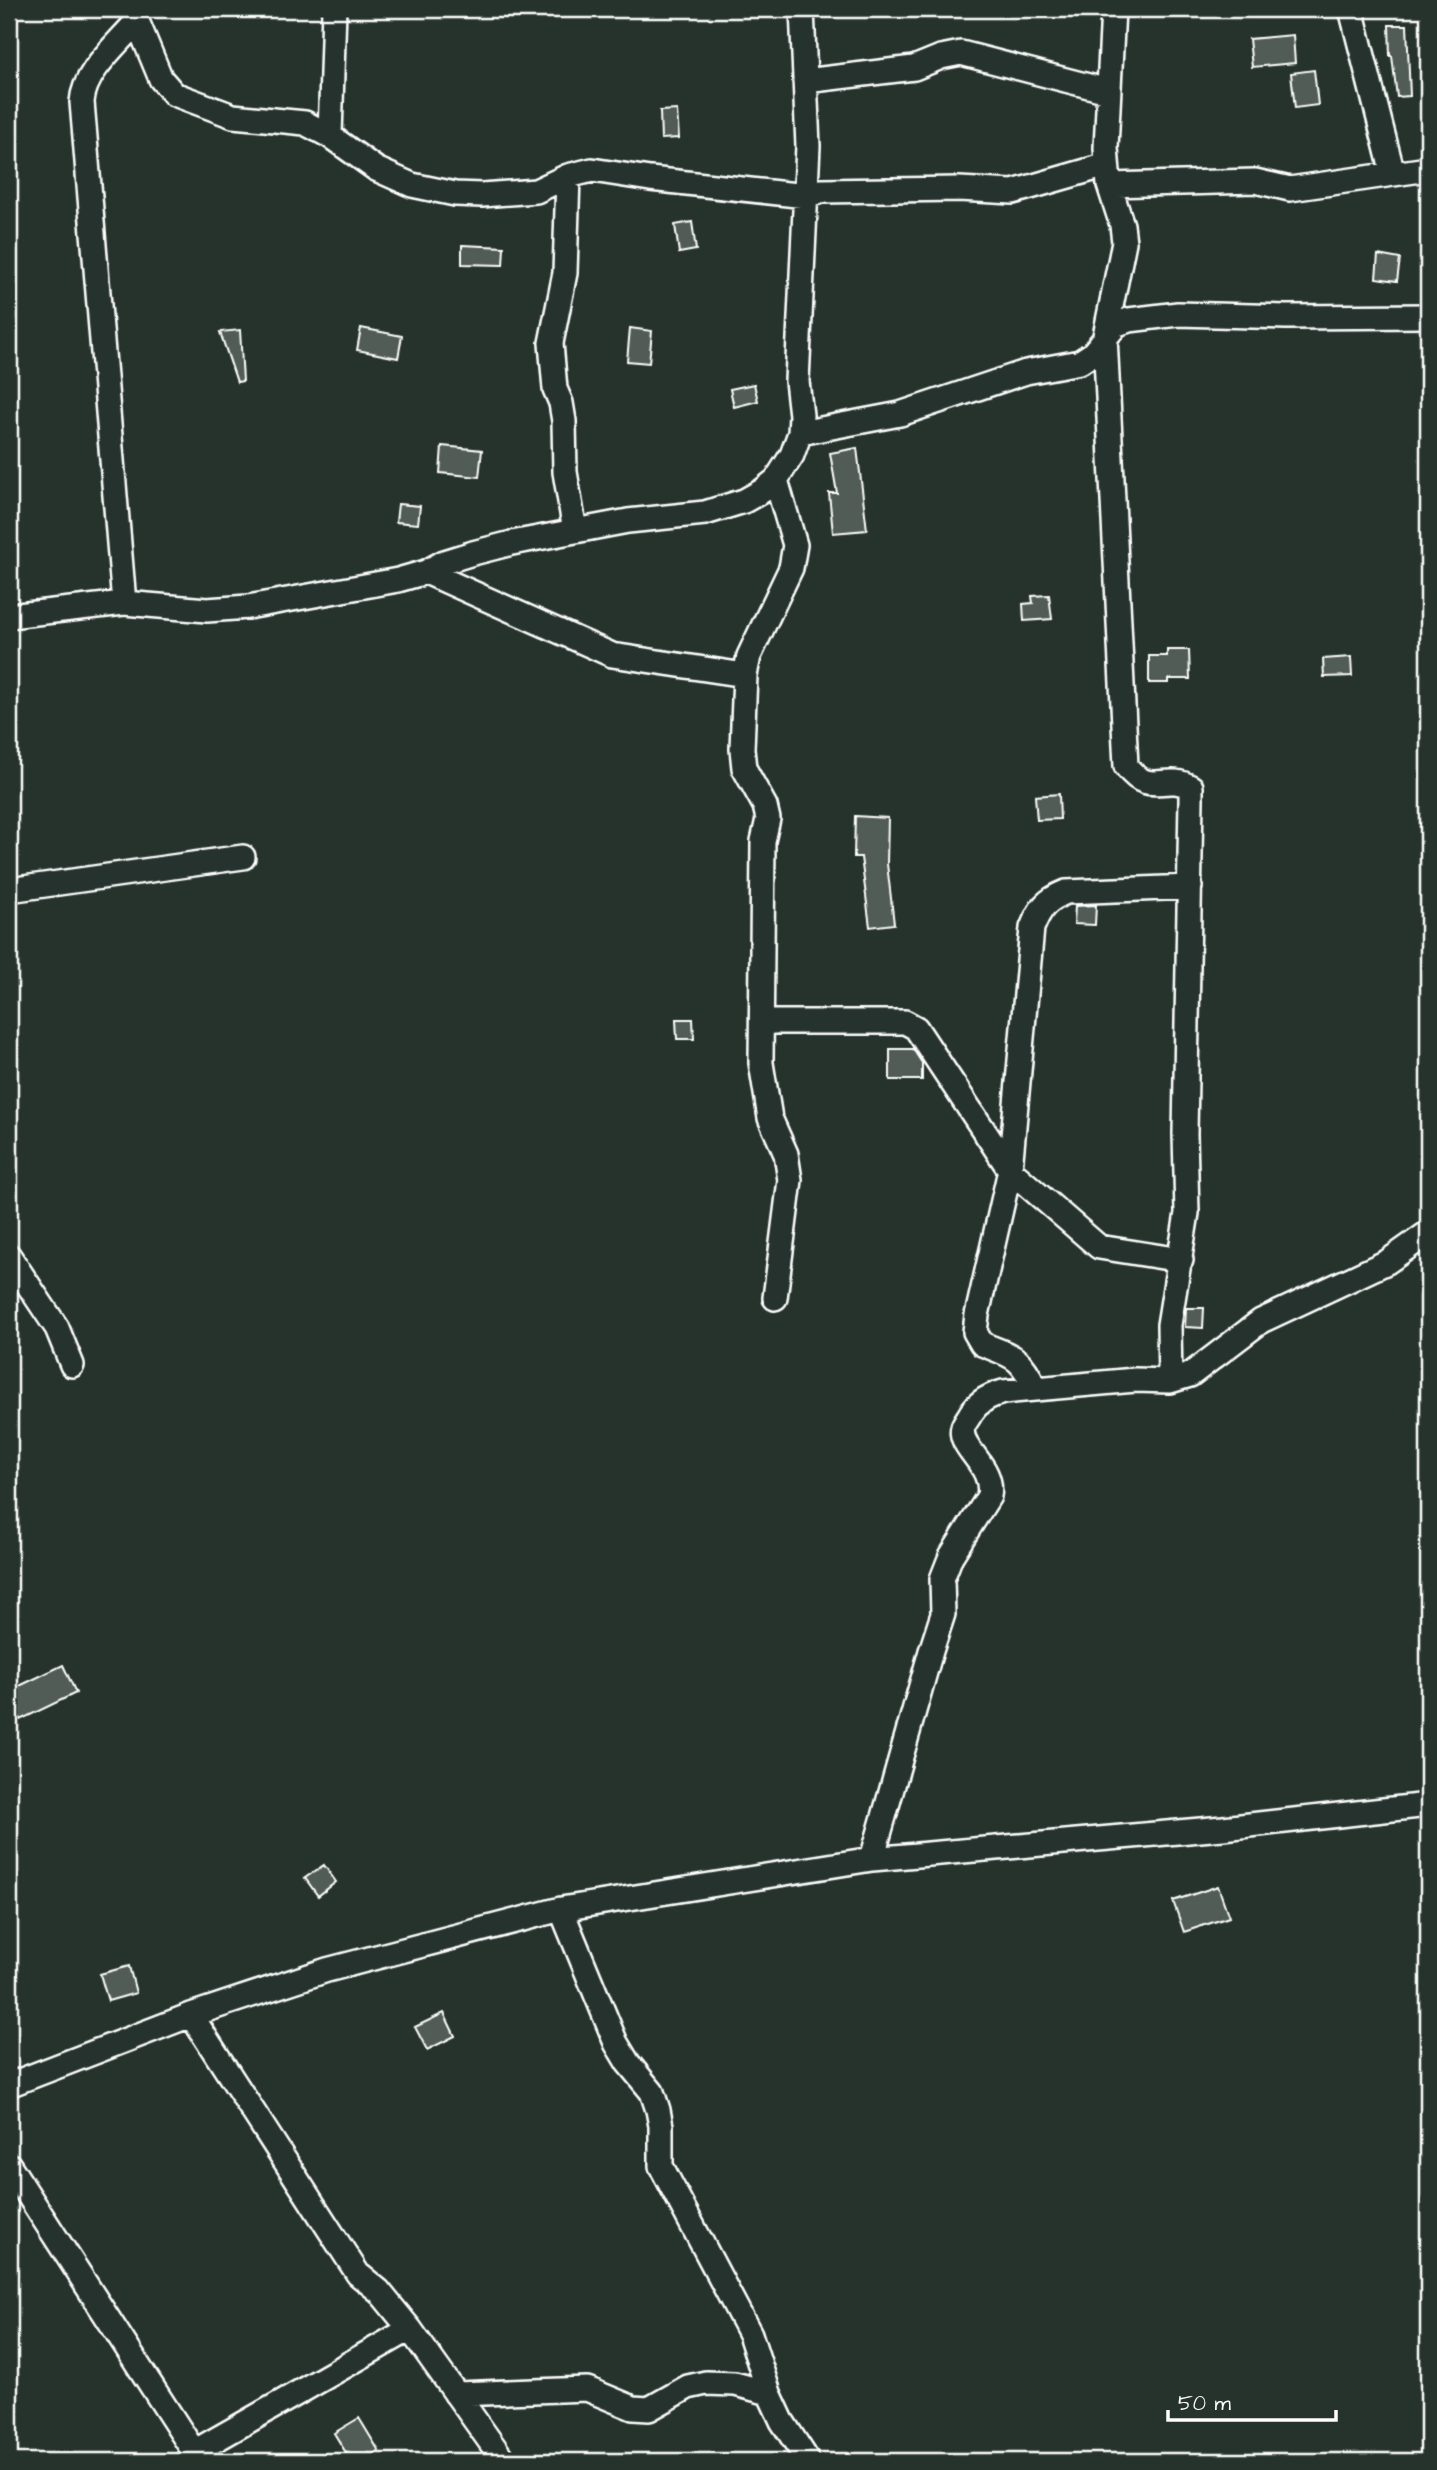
<svg xmlns="http://www.w3.org/2000/svg" width="1437" height="2470" viewBox="0 0 1437 2470" font-family="'Architects Daughter',sans-serif">
<style>
.building{fill:#515c57;stroke:#fff;stroke-width:2}
.lines{fill:none;stroke-linecap:round;stroke-linejoin:round}
.minor-casing{stroke:#fff;stroke-width:28}
.minor{stroke:#26332d;stroke-width:23}
</style>
<rect width="100%" height="100%" fill="#26332d"/>
<filter id="ink" filterUnits="userSpaceOnUse"><feTurbulence type="fractalNoise" baseFrequency=".0143" numOctaves="2"/><feDisplacementMap in="SourceGraphic" scale="14" xChannelSelector="R" yChannelSelector="G"/><feConvolveMatrix kernelMatrix="1 2 1 2 8 2 1 2 1" color-interpolation-filters="sRGB"/></filter>
<g filter="url(#ink)">
<path class="building" d="M1389 25H1407L1410 96 1397 97 1392 56H1390Z
M1293 35 1295 63 1252 67 1249 39Z
M1314 70 1318 105 1295 108 1291 73Z
M677 110 679 138 661 139 660 111Z
M692 222 696 250 679 253 675 225Z
M462 245 504 247 503 265 462 264Z
M1378 255 1400 259 1397 281 1376 278Z
M361 328 402 336 398 358 357 350Z
M630 328 652 331 649 363 627 361Z
M240 330 243 381 237 382 220 332Z
M754 384 758 401 734 407 730 389Z
M442 446 482 450 479 477 440 473Z
M857 448 867 530 833 533 829 493H837L830 453Z
M398 504 420 506 418 524 396 522Z
M1049 595 1052 619 1024 621 1023 604 1033 603 1032 596Z
M1167 650H1189L1190 679H1168V683H1149V656H1167Z
M1351 657 1352 676 1324 677 1323 659Z
M1059 794 1060 819 1037 820 1035 796Z
M855 816 888 818 887 864 894 924 870 927 861 857H854Z
M1096 905 1095 925 1074 924 1075 906Z
M676 1019H693L694 1039H677Z
M890 1049H913L922 1063V1080H890Z
M1186 1308H1204L1203 1328 1185 1327Z
M63 1665 76 1693 20 1720 9 1697V1691Z
M324 1865 336 1882 318 1896 305 1878Z
M1218 1886 1229 1917 1184 1932 1173 1901Z
M129 1966 136 1993 108 2001 100 1974Z
M444 2013 455 2036 427 2050 415 2027Z
M359 2418 379 2451 361 2461H351L334 2433Z"/>
<g class="lines">
<defs>
<path id="minor" d="M135 9 137 21 161 79 174 94 233 116 305 123 330 136 376 169 412 185 455 194 482 195 536 191 568 176 592 170 650 179 806 196 821 191 959 189 1013 192 1107 165
M1113 9 1106 148 1109 185 1122 225 1124 242 1105 336 1126 766C1150 798 1164 772 1191 787V799L1185 1134 1187 1213 1169 1325 1170 1381
M1351 9 1393 174
M805 81 914 68 941 57 961 53 1108 91
M330 136 334 9
M568 176 565 273 551 343 555 389 561 403 564 421 565 472 575 531
M1109 185 1255 181 1290 189 1428 169
M800 433 801 415 797 381 808 146 802 9
M426 572 612 655 745 675
M124 603 82 102C84 71 118 44 137 21
M9 616 124 603 207 610 248 607 398 580 426 572 444 562 473 553 512 543 628 521 705 513 744 501 762 491 776 480 792 455 800 433 900 414 1026 372 1080 362 1092 354 1117 324 1129 320 1178 314 1286 317 1428 316
M9 890 243 857
M762 1022H905L916 1028 1010 1170 1099 1247 1181 1260
M9 1256 57 1328 72 1365
M775 1298 790 1180 786 1154 770 1118 761 1063 763 841 768 819 765 806 744 768 742 749 745 675 749 656 791 568 795 545 776 480
M1036 1389C1020 1356 1015 1357 982 1344L975 1332 977 1315 1010 1170 1032 928C1040 908 1046 900 1066 892L1190 887
M872 1859 931 1651 943 1614 942 1579 951 1556 989 1496C995 1465 957 1448 963 1427 964 1423 969 1417 971 1413 979 1401 989 1396 1003 1392L1135 1380 1170 1381 1190 1375 1261 1321 1387 1262 1428 1233
M561 1909 616 2043 628 2063 652 2092 658 2110 661 2126V2166L750 2334 769 2393 782 2421 808 2461
M191 2015 358 2274 379 2291 410 2329 504 2461
M9 2085 191 2015 327 1970 561 1909 872 1859 1223 1828 1428 1805
M9 2165 200 2461
M456 2394 587 2389 633 2408 649 2409 688 2387 706 2383 735 2384 769 2393
M194 2452 410 2329"/>
</defs>
<use href="#minor" class="minor-casing"/>
<use href="#minor" class="minor"/>
</g>
</g>
<rect width="1437" height="2470" fill="none" stroke="#26332d" stroke-width="35"/>
<rect x="18" y="18" width="1402" height="2435" fill="none" stroke="#fff" stroke-width="2.5" filter="url(#ink)"/>
<path d="M1168 2410v10h168v-10" fill="none" stroke="#ffffff" stroke-width="3.5"/>
<text x="1178" y="2410" font-size="21" fill="#ffffff" stroke="#26332d" stroke-width="5" paint-order="stroke">50 m</text>
</svg>
